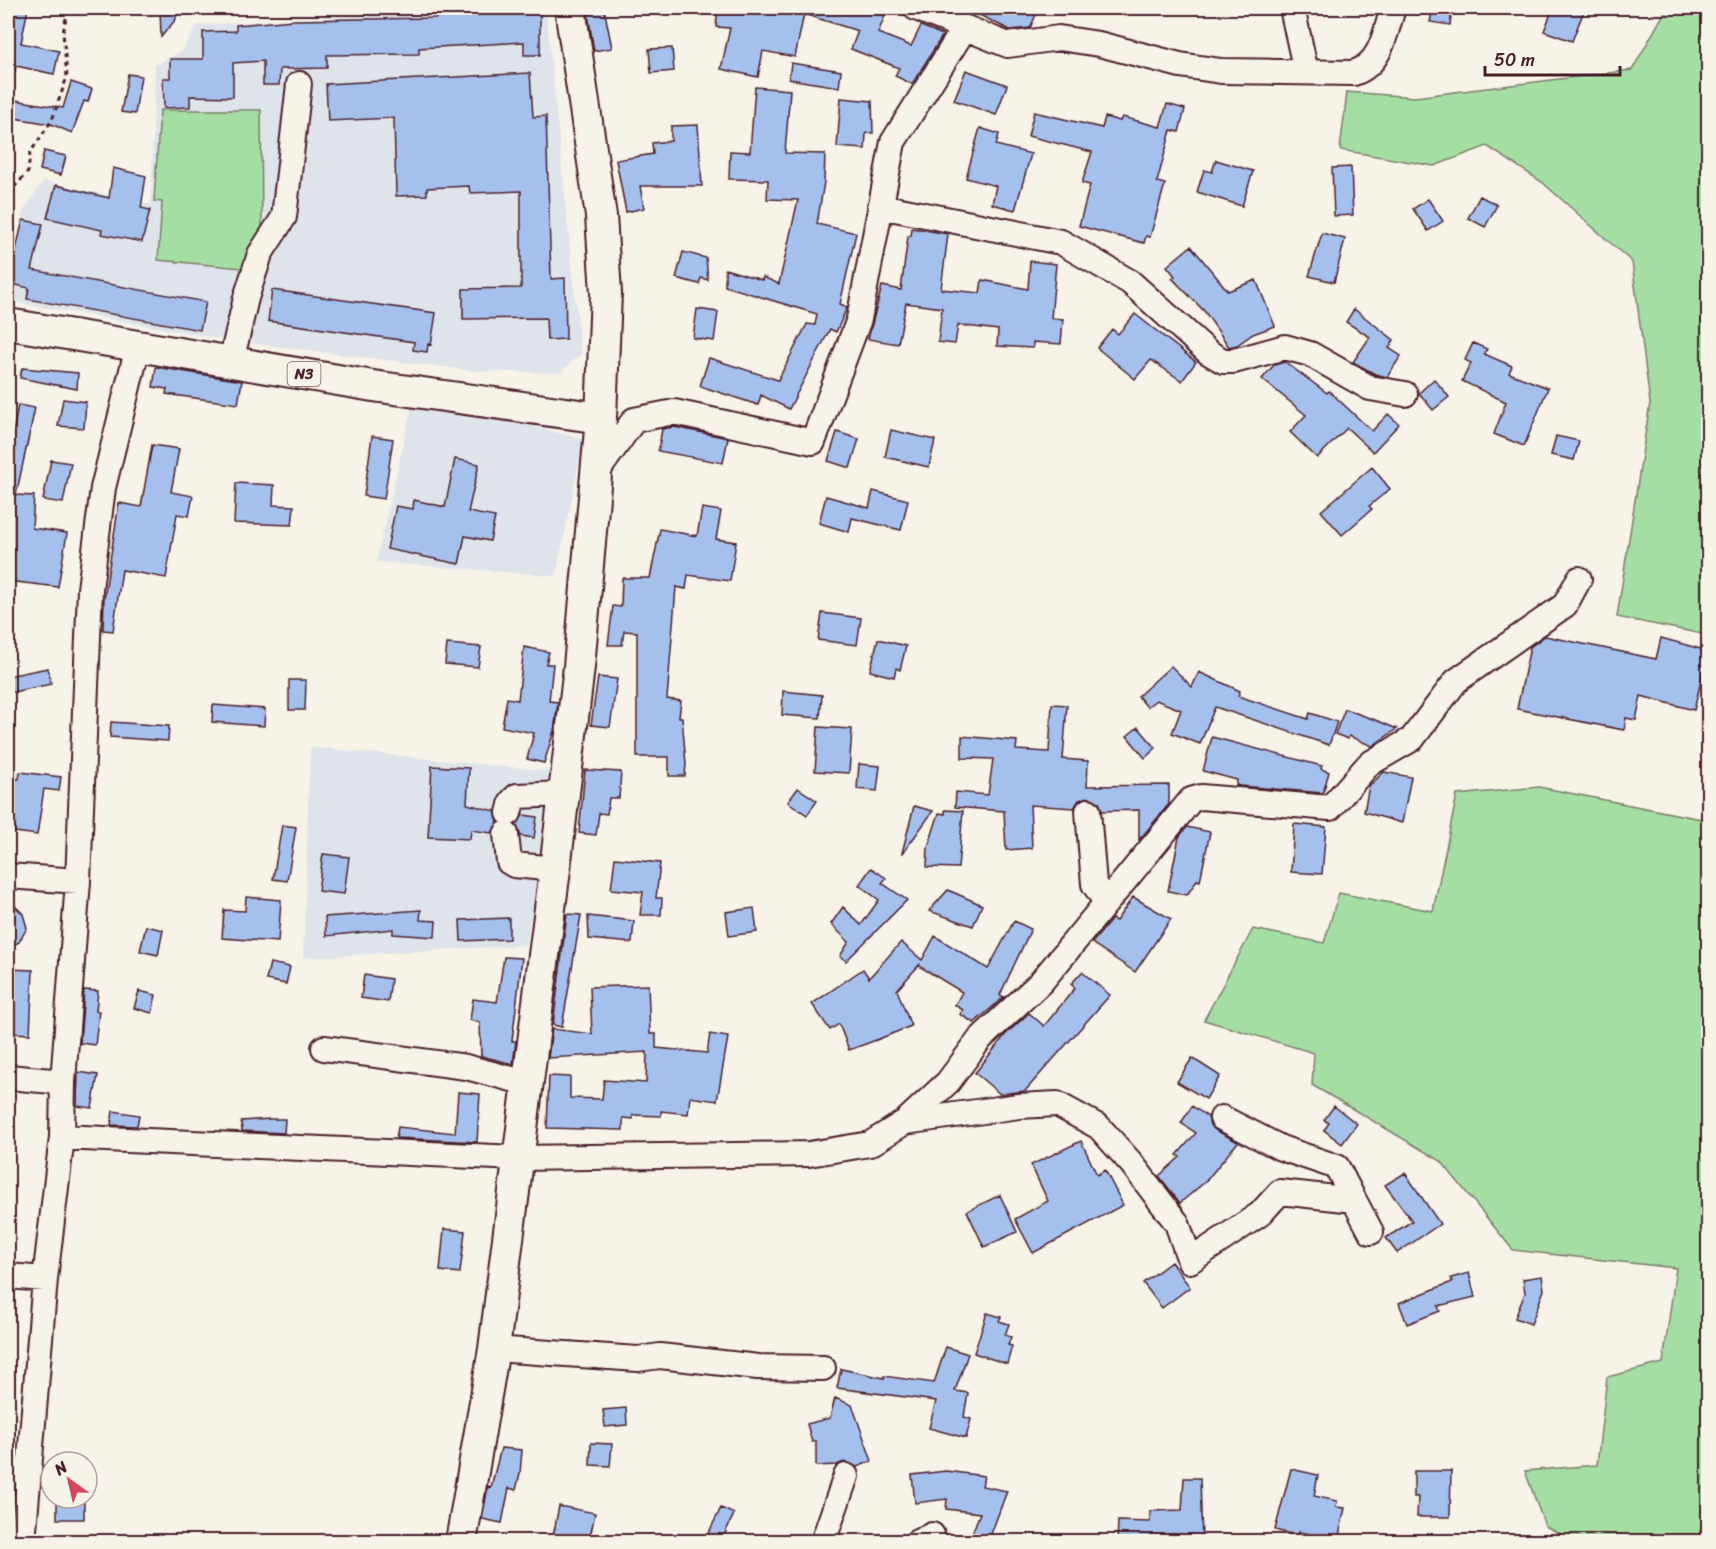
<svg xmlns="http://www.w3.org/2000/svg" width="1716" height="1549" viewBox="0 0 1716 1549" font-family="Sriracha,sans-serif">
<style>
.built{fill:#dfe4ea}
.green{fill:#a5dea3;stroke:#787e67;stroke-width:1.5}
.building{fill:#a6c0ed;stroke:#4a1f2b;stroke-width:1.5}
.lines{fill:none;stroke-linecap:round;stroke-linejoin:round}
.minor-casing{stroke:#4a1f2b;stroke-width:28}
.major-casing{stroke:#4a1f2b;stroke-width:34}
.path{stroke:#4a1f2b;stroke-width:3;stroke-dasharray:4.5 4.5;stroke-linecap:butt}
.minor{stroke:#f7f3e8;stroke-width:24}
.major{stroke:#f7f3e8;stroke-width:30}
.labels{text-anchor:middle;stroke-width:5;stroke-linejoin:round;paint-order:stroke}
.shield{fill:#f7f3e8;stroke:#7e5f64;stroke-width:1.5}
.shield-label{font-size:15px;font-weight:bold;fill:#4a1f2b}
</style>
<rect width="100%" height="100%" fill="#f7f3e8"/>
<filter id="ink" filterUnits="userSpaceOnUse"><feTurbulence type="fractalNoise" baseFrequency=".0167" numOctaves="2"/><feDisplacementMap in="SourceGraphic" scale="12" xChannelSelector="R" yChannelSelector="G"/><feConvolveMatrix kernelMatrix="1 2 1 2 8 2 1 2 1" color-interpolation-filters="sRGB"/></filter>
<g filter="url(#ink)">
<path class="built" d="M491 8H525L528 12 546 11 581 354 559 373 474 371 226 340 8 301V279L24 210 43 181 151 205 155 65 182 51 197 25Z
M414 397 584 439 556 576 376 562Z
M310 747 550 771 527 945 303 958Z"/>
<path class="green" d="M1667 8H1708V635L1617 617 1650 403 1632 262 1542 182 1487 146 1434 166 1340 150 1347 92 1415 97 1632 70Z
M160 110H261L262 229 242 268 158 260 162 202 154 201Z
M1708 786V1541H1574L1545 1526 1525 1471 1597 1465 1607 1377 1663 1363 1676 1268 1513 1250 1441 1161 1312 1085 1314 1053 1204 1020 1253 929 1324 943 1339 893 1433 911 1457 795 1539 787 1701 819Z"/>
<path class="building" d="M11 8H28L21 43 59 51 54 74 16 66 14 75 8 74V17Z
M160 8H169L176 13V19L161 37Z
M587 8H604L612 48 594 51Z
M718 8H888L878 33 911 46 921 26 943 35 912 84 895 76 899 68 851 49 858 31 804 14 795 57 763 51 758 77 721 69 730 28 716 27Z
M965 8H1039L1030 28 1010 30Z
M1433 8H1452L1450 25 1430 22Z
M1553 8H1585L1572 41 1544 31Z
M517 10V12L540 13V55H524V42L419 48V54L327 55V68L280 69 279 85H263V61L233 63V97L190 96V107L164 108 163 78H170V59H203V32L236 31V25L294 20 436 18V15Z
M672 48 674 71 651 73 649 49Z
M791 63 841 71 839 87 789 79Z
M966 70 1007 85 996 115 954 100Z
M530 73 533 117 546 116 551 279 565 278 566 339 547 340 546 318 463 319V289L521 288V191L470 193 469 186 427 188V195L396 196 394 118 328 121 326 84Z
M128 74 141 76 135 114 121 112Z
M71 82 92 89 88 102 84 101 72 133 51 124 8 117V99L63 108Z
M755 87 790 90 785 153 825 154 824 182 817 224 856 233 840 304 847 307 846 310 836 332 830 329 789 409 761 395 758 405 700 386 709 358 778 380 807 324 815 325 817 314 725 286V269L762 280 763 277 779 284 798 200 767 199 768 180 729 179 730 151 750 152Z
M841 98 872 101 873 133H866L865 149 837 147Z
M1167 104 1185 109 1179 132 1171 130 1157 182 1165 184 1150 237 1146 236 1144 243 1079 226 1090 185 1082 183 1092 152 1028 136 1034 112 1102 128 1105 117 1120 121 1122 117 1160 127Z
M698 125 702 186H640L644 208 626 212 616 160 653 154 652 143 671 141V126Z
M980 128 999 134 996 145 1031 154 1015 210 992 204 996 186 966 178Z
M44 151 66 156 61 175 40 170Z
M1216 160 1253 171 1242 206 1197 192 1204 170 1212 172Z
M1351 167 1353 215 1334 216 1332 168Z
M113 168 146 176 141 208 150 210 142 242 101 234 102 230 47 218 56 185 109 198Z
M1480 196 1497 205 1485 227 1468 218Z
M1428 199 1443 221 1428 231 1413 209Z
M23 220 43 224 32 270 206 302 200 330 27 299 29 288 8 283Z
M912 228 948 234 941 289 980 293 982 280 1028 289 1030 261 1056 264 1051 318 1063 319 1061 344 1033 342V348L997 346 998 330 958 325 955 344 938 342 942 308 906 303 898 344 868 339 882 286 901 290 908 236H911Z
M1322 233 1345 239 1334 282 1309 276Z
M1191 246 1228 291 1256 280 1275 326 1253 334 1237 345 1229 347 1205 312 1172 278 1175 276 1167 266Z
M683 252 706 258 708 280 701 278 699 284 676 278Z
M272 290 436 313 431 345 428 344 427 352 413 350 414 342 268 321Z
M697 309 718 312 714 341 693 338Z
M1354 309 1394 340 1389 348 1401 356 1387 377 1375 374 1353 362 1370 337 1346 322Z
M1135 314 1196 362 1182 381 1151 360 1135 379 1097 348 1112 329 1118 334Z
M1473 343 1487 349 1484 354 1512 366 1509 373 1548 388 1524 446 1494 434 1506 402 1462 381 1471 363 1465 360Z
M1285 362 1327 393 1329 391 1372 431 1388 414 1399 424 1373 452 1347 428 1317 458 1290 432 1306 415 1262 379 1274 365Z
M156 367 242 381 238 404 166 394 167 389 153 387Z
M22 368 78 373 77 389 20 378Z
M1434 379 1449 397 1433 410 1419 393Z
M63 399 86 402 84 428 58 426Z
M18 405 35 408 16 495 34 496 32 528 67 533 58 587 8 581V438L12 439Z
M674 427 728 438 723 463 658 451 662 429Z
M891 430 935 440 929 467 885 457Z
M837 432 859 439 850 468 828 461Z
M372 436 393 439 384 499 364 496Z
M1556 436 1579 441 1574 460 1551 455Z
M152 445 179 449 171 492 193 496 189 516 177 514 166 578 122 570 113 631 103 630 104 599 119 503 141 507Z
M455 459 479 464 468 512 495 517 490 541 465 536 459 564 387 549 396 506 413 509 414 500 445 507Z
M51 460 71 463 63 503 43 500Z
M1372 467 1390 489 1369 506 1372 509 1342 535 1321 511Z
M236 483 274 485 273 505 294 506 292 525 234 523Z
M873 491 908 500 901 530 852 518 849 532 819 523 826 496 869 508Z
M702 508 721 511 716 539 736 542 730 581 688 575 686 589 676 587 667 699 681 701 679 717H682L686 764 685 776H669V757H637V632L624 631 622 645H608L613 606 621 607 622 578H650L660 529 697 536Z
M822 613 861 618 857 645 818 640Z
M1545 636 1656 659 1661 638 1708 651 1694 710 1641 696 1636 720 1626 718 1624 730 1517 709 1530 647Z
M878 639 906 646 900 670 896 668 894 677 870 671Z
M447 644 481 647 478 667 445 664Z
M524 647 549 652 546 664H553L549 701 558 702 554 731 544 763 527 759 534 733 502 727 507 698 518 700Z
M1171 666 1192 687 1199 672 1240 691 1238 696 1308 719 1310 713 1337 722 1329 745 1215 707 1200 744 1172 733 1181 710 1156 700 1147 707 1138 696Z
M48 668 51 684 8 693V676Z
M598 677 617 679 610 727 591 725Z
M289 680H306L305 710H289Z
M783 691 822 695 820 718 782 715Z
M1052 704 1067 705 1063 759 1088 761 1087 786 1169 785V804L1139 840V810L1102 811 1099 802 1087 797 1079 800 1074 808 1030 805 1032 848 1006 850 1004 811 955 807 956 792 988 795 993 759 962 758V736L1017 741 1016 750 1049 752Z
M213 705 265 709 264 726 212 722Z
M1345 709 1378 721 1397 729 1372 746 1349 736 1348 739 1335 734Z
M111 722 169 726 168 741 110 737Z
M818 727 852 729 849 773 815 771Z
M1138 727 1156 748 1145 758 1127 736Z
M1212 737 1322 766 1321 769 1329 772 1323 793 1240 786 1236 785 1237 780 1203 771Z
M859 764 880 766 877 791 857 789Z
M432 766 469 768 467 804 495 811 498 822 492 833 471 830 470 839 428 837Z
M585 770 621 772 619 798H609L607 814 599 813 596 835 579 833Z
M20 772 61 777 59 791 44 789 37 835 8 831V778L19 779Z
M1384 772 1411 777 1402 823 1364 812 1369 786Z
M798 788 817 801 807 815 788 802Z
M914 806 933 811 903 853H902Z
M945 810 963 811 958 868 927 867 928 847 939 813 945 814Z
M523 815 537 817 534 838 521 836 516 825Z
M1294 824 1326 827 1322 874 1291 872Z
M282 825 296 827 287 881 273 879Z
M1187 827 1210 832 1200 881 1197 880 1187 895 1168 891 1179 837Z
M323 854 349 857 344 894 318 891Z
M615 858 660 863 656 898H662L661 915H640L643 892 611 889Z
M871 868 886 878 882 883 907 900 846 961 840 956 849 942 831 924 843 907 861 925 879 900 859 885Z
M948 890 982 905 973 926 929 911Z
M246 897 281 900 278 942 222 938 224 910 245 911Z
M1133 897 1171 919 1135 972 1092 943 1112 919 1116 921Z
M8 899 23 914 27 928 19 942 8 948Z
M754 908 757 932 729 936 726 912Z
M421 910 420 920 436 921 435 937 393 934V929L326 936 325 917Z
M567 914 581 915 562 1027 553 1025Z
M588 916 634 921 632 943 589 939Z
M509 918V939L461 941 460 920Z
M1014 921 1031 929 1000 995 1004 997 974 1023 960 1014 963 1010 955 1005 962 992 919 966 920 964 897 990 911 1026 879 1039 849 1050 839 1024 830 1030 812 1004 863 969 869 978 901 942 922 960 935 936 988 969Z
M146 926 163 930 158 955 140 951Z
M504 957 522 958 512 1041H516L513 1064 481 1056 480 1022 470 1020 473 999 497 1002Z
M270 963 290 967 286 984 266 980Z
M8 969 33 970 30 1034 12 1033 15 992H8Z
M1082 972 1110 995 1025 1091 1000 1094 975 1073 1006 1034 1029 1013 1044 1026 1075 988 1071 984Z
M364 975 391 979 388 1002 361 998Z
M648 985 650 1034H656V1048L707 1053 710 1034 728 1037 717 1101 690 1097 688 1114 661 1111V1116L633 1115V1119L623 1118V1130L547 1128 549 1076 570 1077V1098L602 1099 604 1080 646 1083 647 1052 548 1058 552 1029 592 1034 590 987Z
M84 990 98 991 96 1011H99L95 1045 80 1043Z
M139 991 156 995 152 1013 134 1008Z
M1192 1058 1220 1076 1206 1099 1177 1082Z
M78 1072 98 1075 92 1108 77 1106Z
M458 1092 480 1094 477 1142 396 1138 398 1127 455 1133Z
M1192 1106 1208 1117 1210 1125 1215 1130 1238 1142 1206 1181 1180 1203 1159 1176 1180 1157 1177 1155 1196 1133 1181 1123Z
M1334 1106 1357 1124 1342 1144 1324 1130 1329 1123 1324 1120Z
M113 1111 139 1115 137 1126 111 1125Z
M270 1119H285L284 1133 242 1131 241 1121Z
M1081 1141 1097 1175 1105 1170 1123 1205 1033 1253 1015 1219 1048 1201 1031 1165Z
M1405 1173 1440 1224 1397 1253 1386 1238 1412 1221 1385 1185Z
M1000 1195 1017 1232 984 1247 967 1211Z
M444 1229 465 1231 460 1273 440 1271Z
M1171 1262 1190 1287 1162 1308 1143 1283Z
M1469 1273 1475 1297 1438 1306 1440 1311 1407 1324 1399 1303 1452 1282 1451 1278Z
M1542 1276 1544 1290 1531 1324 1515 1318 1525 1293 1523 1279Z
M987 1313 1001 1317 999 1321 1009 1324 1005 1335 1011 1337 1008 1345 1012 1346 1007 1364 974 1353Z
M946 1347 968 1354 955 1391 968 1393 964 1417 971 1419 966 1438 929 1428 936 1401 837 1388 841 1369 884 1378V1376L934 1383Z
M835 1398 852 1405 872 1461 857 1467 844 1462 837 1465 816 1466V1441L812 1442 807 1424 830 1418Z
M626 1408 627 1425 605 1427 603 1410Z
M591 1443 612 1444 610 1466 590 1465Z
M501 1448 522 1450 520 1473 516 1490 509 1488 502 1523 482 1519 488 1486 491 1487Z
M1291 1469 1318 1475 1314 1496 1337 1501 1336 1507 1345 1508 1338 1540 1299 1532 1298 1536 1275 1530Z
M946 1471 984 1476 982 1486 1007 1491 988 1542 971 1536 980 1513 946 1509 947 1499 915 1503 912 1475Z
M1414 1471H1451L1450 1517H1417L1418 1497H1414Z
M1184 1478H1200L1202 1541 1178 1540V1537L1117 1542 1118 1521 1150 1522V1511L1182 1510Z
M57 1498H84V1519H57Z
M559 1506 595 1513 589 1542H552Z
M721 1508 734 1514 721 1542H704Z"/>
<g class="lines">
<defs>
<path id="minor" d="M916 8 1008 45 1059 38 1099 44 1180 65 1221 71 1354 73C1382 63 1385 33 1393 8
M1292 8 1306 72
M880 206 1061 242 1130 282 1208 352 1223 361H1234L1285 347 1310 354 1370 388 1405 394
M231 362 246 298 260 254 284 217 299 84
M597 472 634 420 674 412 813 442 859 319 893 142 964 29
M1088 811 1094 884 1106 902
M509 813 512 801 517 796 564 794
M506 834 509 862 514 865 555 869
M8 876 78 881
M324 1048 466 1067 527 1083
M8 1077 63 1082
M1222 1118 1281 1148 1337 1167 1354 1200
M905 1122 1019 1106 1057 1104 1099 1127 1132 1164 1177 1223 1190 1261 1260 1214 1280 1192 1354 1200 1371 1232
M62 1137 518 1158 809 1154 870 1144 905 1122 948 1082 980 1039 1041 982 1191 800 1201 797 1330 808 1369 764 1412 739 1456 681 1565 605 1579 579
M8 1276 45 1279
M494 1349 638 1359 660 1356 758 1367 823 1368
M8 1471 29 1472
M23 1542 45 1279 62 1137 63 1082 78 881 90 589 103 488 138 346
M823 1542 846 1476
M917 1542 932 1535"/>
<path id="major" d="M8 324 373 386 601 418
M461 1542 494 1349 555 869 579 667 601 418 606 293 601 216 570 8"/>
</defs>
<use href="#minor" class="minor-casing"/>
<use href="#major" class="major-casing"/>
<path class="path" d="M8 194 28 172 30 153 52 120 67 77 63 33 68 8"/>
<use href="#minor" class="minor"/>
<use href="#major" class="major"/>
</g>
</g>
<g class="labels">
<rect class="shield" x="287.5" y="362" width="33" height="24" rx="4.5"/>
<g class="shield-label">
<text x="304" y="379">N3</text>
</g>
</g>
<rect width="1716" height="1549" fill="none" stroke="#f7f3e8" stroke-width="30"/>
<rect x="15" y="15" width="1686" height="1519" fill="none" stroke="#4a1f2b" stroke-width="2" filter="url(#ink)"/>
<g transform="translate(69 1480) rotate(326)"><circle r="28" fill="#f7f3e8" stroke="#b29e9c" stroke-width="1.5"/>
<path d="M0-4.5L10 22L0 15L-10 22Z" fill="#d1495b"/>
<text y="-9" font-size="16" font-weight="bold" text-anchor="middle" fill="#4a1f2b">N</text>
</g>
<path d="M1485 66v9h135v-9" fill="none" stroke="#4a1f2b" stroke-width="3"/>
<text x="1494" y="66" font-size="18" fill="#4a1f2b" stroke="#f7f3e8" stroke-width="4.5" paint-order="stroke">50 m</text>
</svg>
